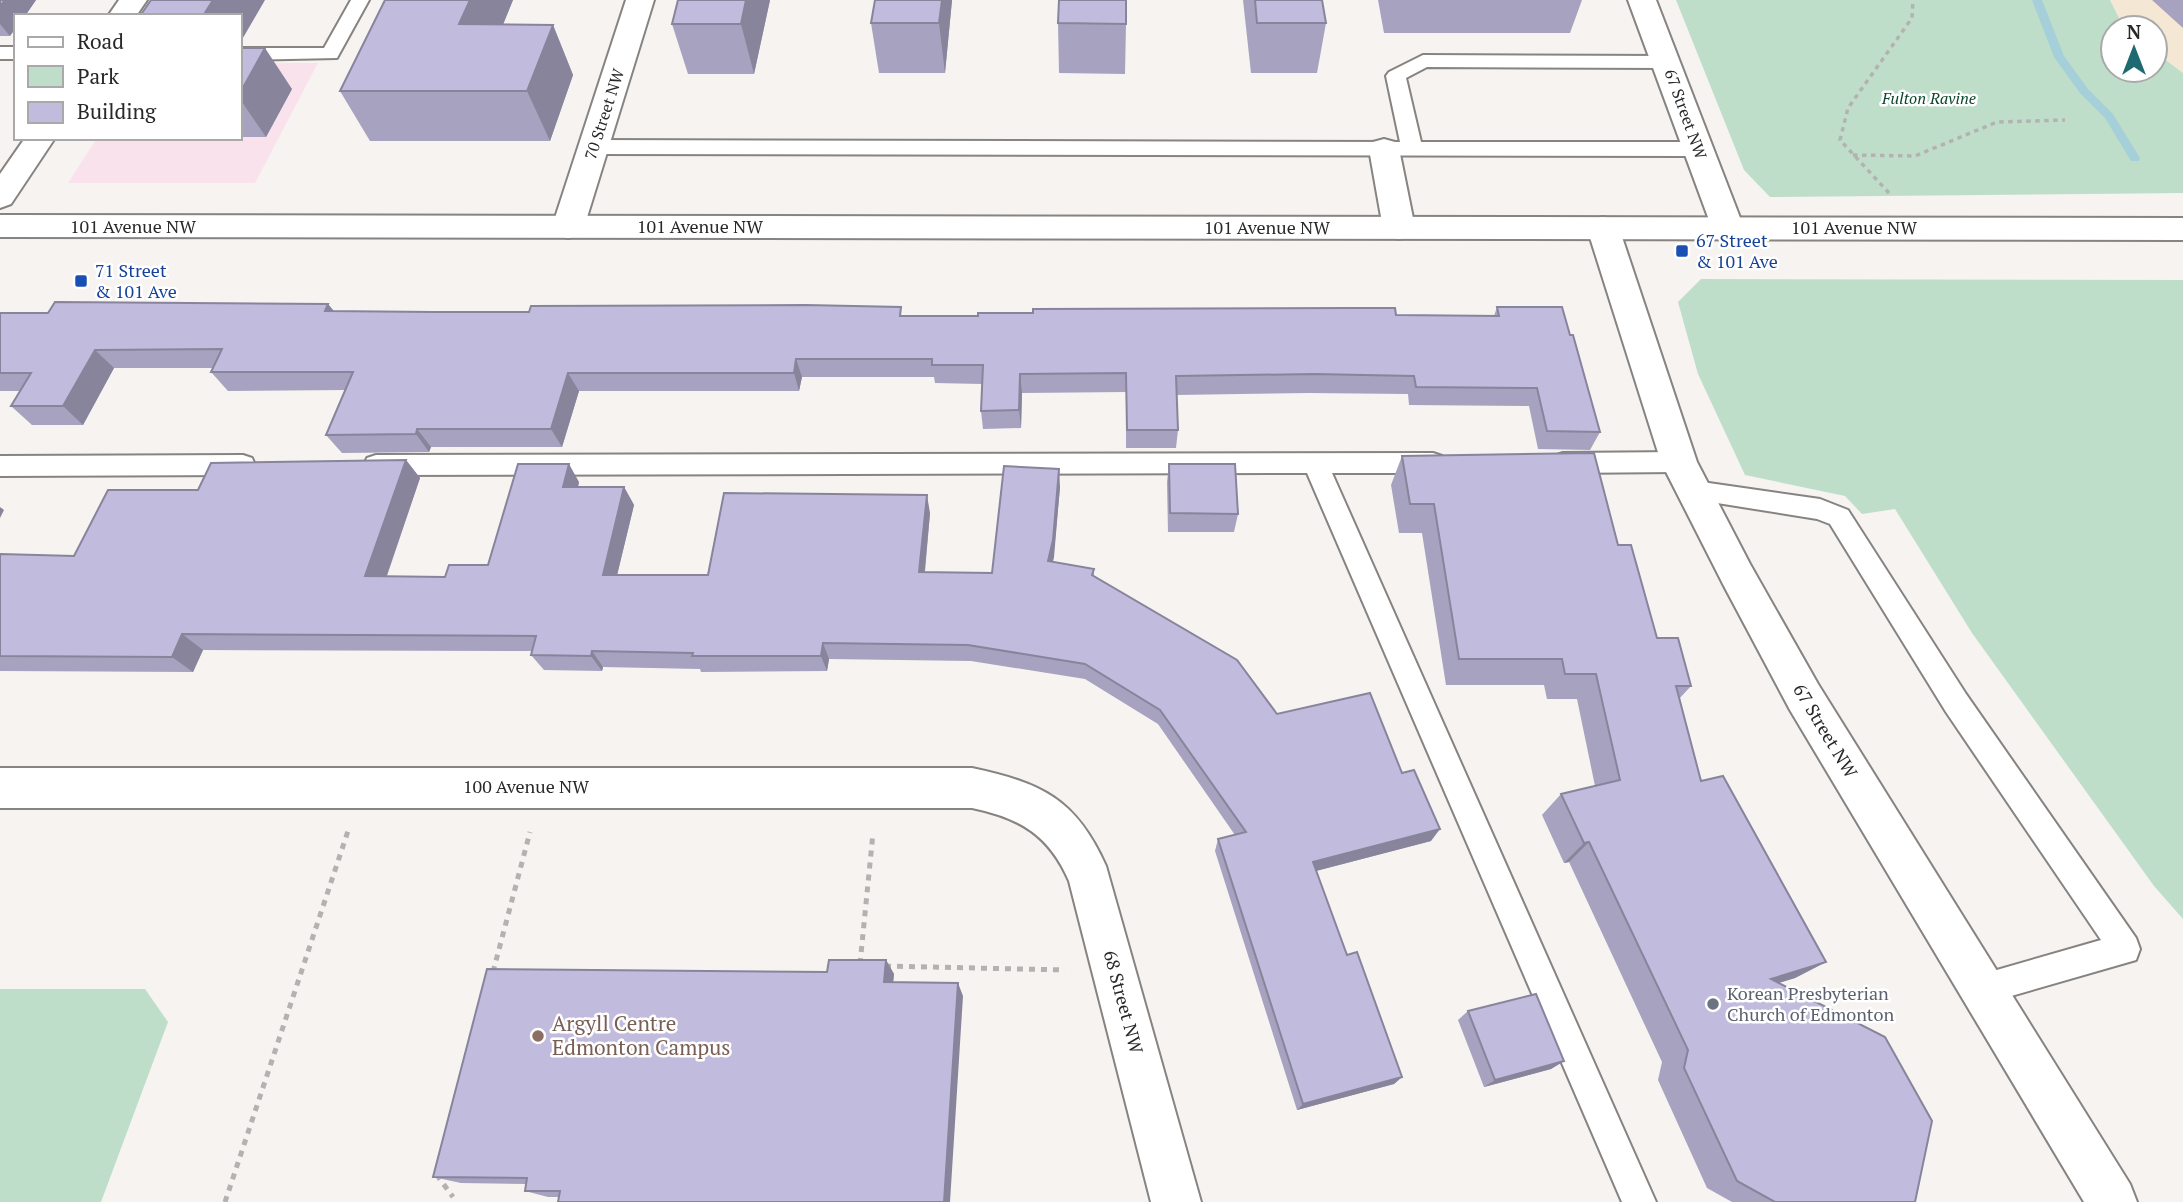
<svg xmlns="http://www.w3.org/2000/svg" width="2183" height="1202" viewBox="0 0 2183 1202" font-family="'PT Serif',serif">
<style>
.commercial{fill:#fae2ed}
.medical{fill:#f4e8d4}
.green{fill:#bedeca}
.lines{fill:none;stroke-linecap:round;stroke-linejoin:round}
.stream{fill:#a5d0d9;fill-rule:evenodd}
.service-casing{stroke:#868381;stroke-width:4}
.minor-casing{stroke:#868381;stroke-width:4}
.secondary-casing{stroke:#868381;stroke-width:4}
.path-far1{stroke:#b4b2b0;stroke-width:3.5;stroke-dasharray:4.5 4.5;stroke-linecap:butt}
.path{stroke:#b4b2b0;stroke-width:5;stroke-dasharray:6 6;stroke-linecap:butt}
.service{fill:#fff;fill-rule:evenodd}
.minor{fill:#fff;fill-rule:evenodd}
.secondary{fill:#fff;fill-rule:evenodd}
.wall{fill:#a6a2bf}
.shaded-wall{fill:#87849b}
.building{fill:#c1bcde;stroke:#87849b;stroke-width:2}
.transit-dot{fill:#1a4fb4;stroke:#fff;stroke-width:2.5}
.worship-dot{fill:#6b7280;stroke:#fff;stroke-width:2.5}
.education-dot{fill:#8d6e63;stroke:#fff;stroke-width:2.5}
.labels{text-anchor:middle;stroke-width:5;stroke-linejoin:round;paint-order:stroke}
.far-park-label{font-size:16px;font-style:italic;fill:#0a472b;stroke:#fff}
.far-street-label{font-size:16px;fill:#292828;stroke:#fff}
.street-label{font-size:18px;fill:#292828;stroke:#fff}
.transit-label{font-size:18px;fill:#164399;stroke:#fff;text-anchor:start}
.worship-label{font-size:18px;fill:#5b616d;stroke:#fff;text-anchor:start}
.near-education-label{font-size:21px;fill:#785e54;stroke:#fff;text-anchor:start}
</style>
<rect width="100%" height="100%" fill="#f6f3f1"/>
<path class="commercial" d="M240 63H318L255 183H68L97 138H240Z"/>
<path class="medical" d="M2110 0H2183V73L2155 52V28H2124Z"/>
<path class="green" d="M1676 0H2110L2124 28H2113V70H2155V52L2183 73V193L1770 197 1744 170Z
M1701 279 2183 280V919L2154 886 1972 633 1895 509 1862 514 1845 496 1745 475 1698 374 1678 302Z
M0 989H145L168 1022 101 1202H0Z"/>
<g class="lines">
<path class="stream" d="M2032 0H2042L2064 56 2088 89 2113 114 2140 158 2139 161H2131L2105 118 2080 93 2054 57Z"/>
<defs>
<path id="service" d="M351 0H369L337 58 240 60V48H324Z
M0 47H16V59H0Z
M1423 55 1667 56 1674 58 1677 62 1674 66 1667 68 1427 67 1406 78 1421 142H1698L1705 144 1708 149 1705 154 1698 156 593 154 586 152 583 147 586 142 593 140 1400 142 1386 76 1389 72Z
M1679 452 1688 455 1691 462 1688 469 1679 472 1563 473 1554 470 1551 463 1554 456 1563 453Z
M1433 453 1442 456 1445 463 1442 470 1433 473H1332L1656 1202H1622L1307 473 376 475 367 472 364 465 367 458 376 455Z
M243 455 252 458 255 465 252 472 243 475 0 476V456Z
M1695 481 1820 499 1848 510 1966 694 2136 938 2140 949 2136 960 1980 1005 1969 1000 1964 989 1969 978 2101 940 1946 712 1830 524 1817 519 1686 498 1683 491 1686 484Z"/>
<path id="minor" d="M119 0H147L136 16H108Z
M626 0H654L584 227 579 235 568 238 557 235 552 227Z
M1628 0H1656L1744 228 1739 236 1728 239 1717 236 1712 228Z
M25 138H55L11 204 0 208V174Z
M1384 139 1395 142 1399 149 1415 228 1410 236 1399 239 1388 236 1383 228 1369 149 1373 142Z
M1603 217 1614 220 1619 228 1697 462 1750 564 1818 684 2130 1184 2137 1202H2084L1790 710 1724 586 1661 462 1587 228 1592 220Z
M0 768H972C1042 783 1076 799 1106 866L1201 1202H1151L1069 881C1049 835 1020 818 972 808H0Z"/>
<path id="secondary" d="M0 215 2183 218V240L0 237Z"/>
</defs>
<use href="#service" class="service-casing"/>
<use href="#minor" class="minor-casing"/>
<use href="#secondary" class="secondary-casing"/>
<path class="path-far1" d="M1853 155 1915 156 1997 122 2065 120
M1889 193 1840 140 1848 108 1912 18 1913 0"/>
<path class="path" d="M860 964 873 833
M885 966 1065 970
M493 972 530 832
M440 1174 439 1178 453 1197
M225 1202 348 831"/>
<use href="#service" class="service"/>
<use href="#minor" class="minor"/>
<use href="#secondary" class="secondary"/>
</g>
<path class="wall" d="M0 0H36L25 16H16L10 36H0Z
M513 0 503 24 553 25 573 75 550 141H370L340 91Z
M678 0H770L754 74H688L672 24Z
M952 0 945 73H879L871 23Z
M1243 0H1322L1326 23 1317 73H1251Z
M1378 0H1582L1570 33H1384Z
M2152 0H2183V28Z
M1058 23 1126 24 1125 74 1059 73Z
M240 48 292 89 266 137H240Z
M328 304 334 311 903 316H1494L1497 307 1600 432 1590 450 1538 449 1529 406 1409 405 1408 394 1309 393 1176 395 1178 430 1176 448H1126V392L1022 393 1021 428 983 429 981 411 982 384 935 383 934 377H802L799 391H579L562 447H431L429 452 342 453 326 435 345 390 228 391 211 372 213 368H114L83 425H32L11 406 20 391H0V313H48Z
M1402 456 1618 545 1657 638 1691 686 1679 699 1701 781 1826 962 1795 978 1779 983 1915 1202H1732L1707 1188 1658 1080 1662 1062 1569 862 1564 863 1542 815 1561 794 1595 786 1577 699H1547L1544 685H1446L1422 533H1399L1391 485Z
M406 460 420 478 387 576 445 577 488 565 579 482 578 487H624L634 505 617 575H708L930 513 925 572 992 573 1060 487 1053 562 1094 569V576L1277 714 1402 773 1431 841 1316 871 1347 955 1402 1077 1394 1084 1297 1110 1215 851 1218 839 1235 835 1158 724 1085 679 971 661 829 659 827 671 701 672 700 669 603 667 602 671 544 670 531 655 532 651 203 650 193 672 0 671V554L74 556 198 490Z
M1169 464 1238 514 1234 532H1168L1167 482Z
M886 960 894 974 893 982 963 996 559 1197H548L525 1191 526 1184 461 1183 433 1177 827 972Z
M1468 1011 1564 1061 1551 1069 1484 1087 1458 1020Z"/>
<path class="shaded-wall" d="M5 0H36L25 16H16V28L10 36 0 24V6Z
M213 0H265L240 43V16H203Z
M470 0H513L483 74 459 24Z
M746 0H770L754 74 741 24Z
M942 0H952L945 73 939 23Z
M553 25 573 75 550 141 527 91Z
M265 48 292 89 266 137 240 99V93Z
M328 304 343 323 325 311Z
M95 350 114 368 83 425 63 406Z
M796 359 802 377 799 391 794 373Z
M568 373 579 391 562 447 551 429Z
M1020 374 1022 393 1021 428 1019 410Z
M417 429 431 447 429 452 416 434Z
M406 460 420 478 381 592 365 576Z
M569 464 579 482 574 504 563 487Z
M1059 469 1060 487 1054 557 1049 578 1048 561Z
M624 487 634 505 613 592 603 575Z
M927 495 930 513 923 589 919 572Z
M0 507 4 510 0 518Z
M182 634 203 650 193 672 172 657Z
M823 643 829 659 827 671 821 656Z
M592 651 603 667 602 671 591 656Z
M1440 829 1431 841 1308 873 1313 862Z
M1589 842 1569 862 1564 863 1584 843Z
M886 960 894 974 892 995 884 982Z
M1826 962 1795 978 1741 994 1771 979Z
M958 983 963 996 950 1202H944Z
M1564 1061 1551 1069 1484 1087 1495 1080Z
M1402 1077 1394 1084 1297 1110 1303 1104Z"/>
<path class="building" d="M0 0H5L0 6Z
M151 0H213L203 16H140Z
M385 0H470L459 24 553 25 527 91H340Z
M678 0H746L741 24H672Z
M875 0H942L939 23H871Z
M1059 0H1126V24L1058 23Z
M1255 0H1322L1326 23H1257Z
M240 48H265L240 93Z
M55 302 328 304 325 311 434 312H529L531 306 805 305 901 307 900 316H978V313H1033V309L1354 308H1395L1396 315 1499 316 1497 307H1562L1570 335H1573L1600 432 1547 431 1537 388 1416 387 1414 376 1314 374 1176 376 1178 430H1127L1126 373 1020 374 1019 410 981 411 983 365H932V359H796L794 373H568L551 429H417L416 434 326 435 353 372H211L222 349 95 350 63 406H11L31 373H0V313H48Z
M1594 453 1618 545H1631L1657 638H1678L1691 686H1676L1701 781 1723 776 1826 962 1771 979 1885 1037 1932 1121 1915 1202H1775L1737 1181 1684 1068 1688 1050 1589 842 1584 843 1561 794 1620 780 1596 674H1565L1562 659H1459L1434 504H1410L1402 456Z
M406 460 365 576 445 577 449 565H488L518 464H569L563 487H624L603 575H708L724 493 927 495 919 572 992 573 1004 466 1059 469 1053 540 1048 561 1094 569 1092 575 1237 660 1277 714 1370 693 1402 773 1414 770 1440 829 1313 862 1347 955 1357 952 1402 1077 1303 1104 1218 839 1246 832 1160 710 1085 664 968 645 823 643 821 656H692L693 653 592 651 591 656 531 655 536 636 182 634 172 657 0 656V554L74 556 108 490H198L211 463Z
M1169 464H1235L1238 514 1170 513Z
M829 960H886L884 982 958 983 944 1202H558L560 1191H525L527 1178 433 1177 487 969 827 972Z
M1536 994 1564 1061 1495 1080 1468 1011Z"/>
<g class="transit-dot">
<rect x="1675" y="244" width="14" height="14" rx="3.5"/>
<rect x="74" y="274" width="14" height="14" rx="3.5"/>
</g>
<circle class="worship-dot" cx="1713" cy="1004" r="7"/>
<circle class="education-dot" cx="538" cy="1036" r="7"/>
<g class="labels">
<g class="far-park-label">
<text x="1929" y="104">Fulton Ravine</text>
</g>
<g class="far-street-label">
<text transform="translate(604 114) rotate(-72)" y="6">70 Street NW</text>
<text transform="translate(1686 114) rotate(70)" y="6">67 Street NW</text>
</g>
<g class="street-label">
<text x="133" y="233">101 Avenue NW</text>
<text x="700" y="233">101 Avenue NW</text>
<text x="1267" y="234">101 Avenue NW</text>
<text x="1854" y="234">101 Avenue NW</text>
<text transform="translate(1825 731) rotate(59)" y="6">67 Street NW</text>
<text x="526" y="793">100 Avenue NW</text>
<text transform="translate(1123 1002) rotate(75)" y="6">68 Street NW</text>
</g>
<g class="transit-label">
<text x="1696" y="247">67 Street<tspan x="1696" dy="21">&amp; 101 Ave</tspan></text>
<text x="95" y="277">71 Street<tspan x="95" dy="21">&amp; 101 Ave</tspan></text>
</g>
<g class="worship-label">
<text x="1727" y="1000">Korean Presbyterian<tspan x="1727" dy="21">Church of Edmonton</tspan></text>
</g>
<g class="near-education-label">
<text x="552" y="1031">Argyll Centre<tspan x="552" dy="24">Edmonton Campus</tspan></text>
</g>
</g>
<rect x="14" y="14" width="228" height="126" fill="#ffffff" stroke="#a9a9a9" stroke-width="2"/>
<rect x="28" y="37" width="35" height="10" fill="#ffffff" stroke="#a9a9a9" stroke-width="2"/>
<text x="77" y="49" font-size="21" fill="#292828">Road</text>
<rect x="28" y="66" width="35" height="21" fill="#bedeca" stroke="#a9a9a9" stroke-width="2"/>
<text x="77" y="84" font-size="21" fill="#292828">Park</text>
<rect x="28" y="102" width="35" height="21" fill="#c1bcde" stroke="#a9a9a9" stroke-width="2"/>
<text x="77" y="119" font-size="21" fill="#292828">Building</text>
<g transform="translate(2134 49)"><circle r="33" fill="#ffffff" stroke="#a9a9a9" stroke-width="2"/>
<path d="M0-5L12 26L0 18L-12 26Z" fill="#1e6a71"/>
<text y="-10" font-size="19" font-weight="bold" text-anchor="middle" fill="#292828">N</text>
</g>
</svg>
